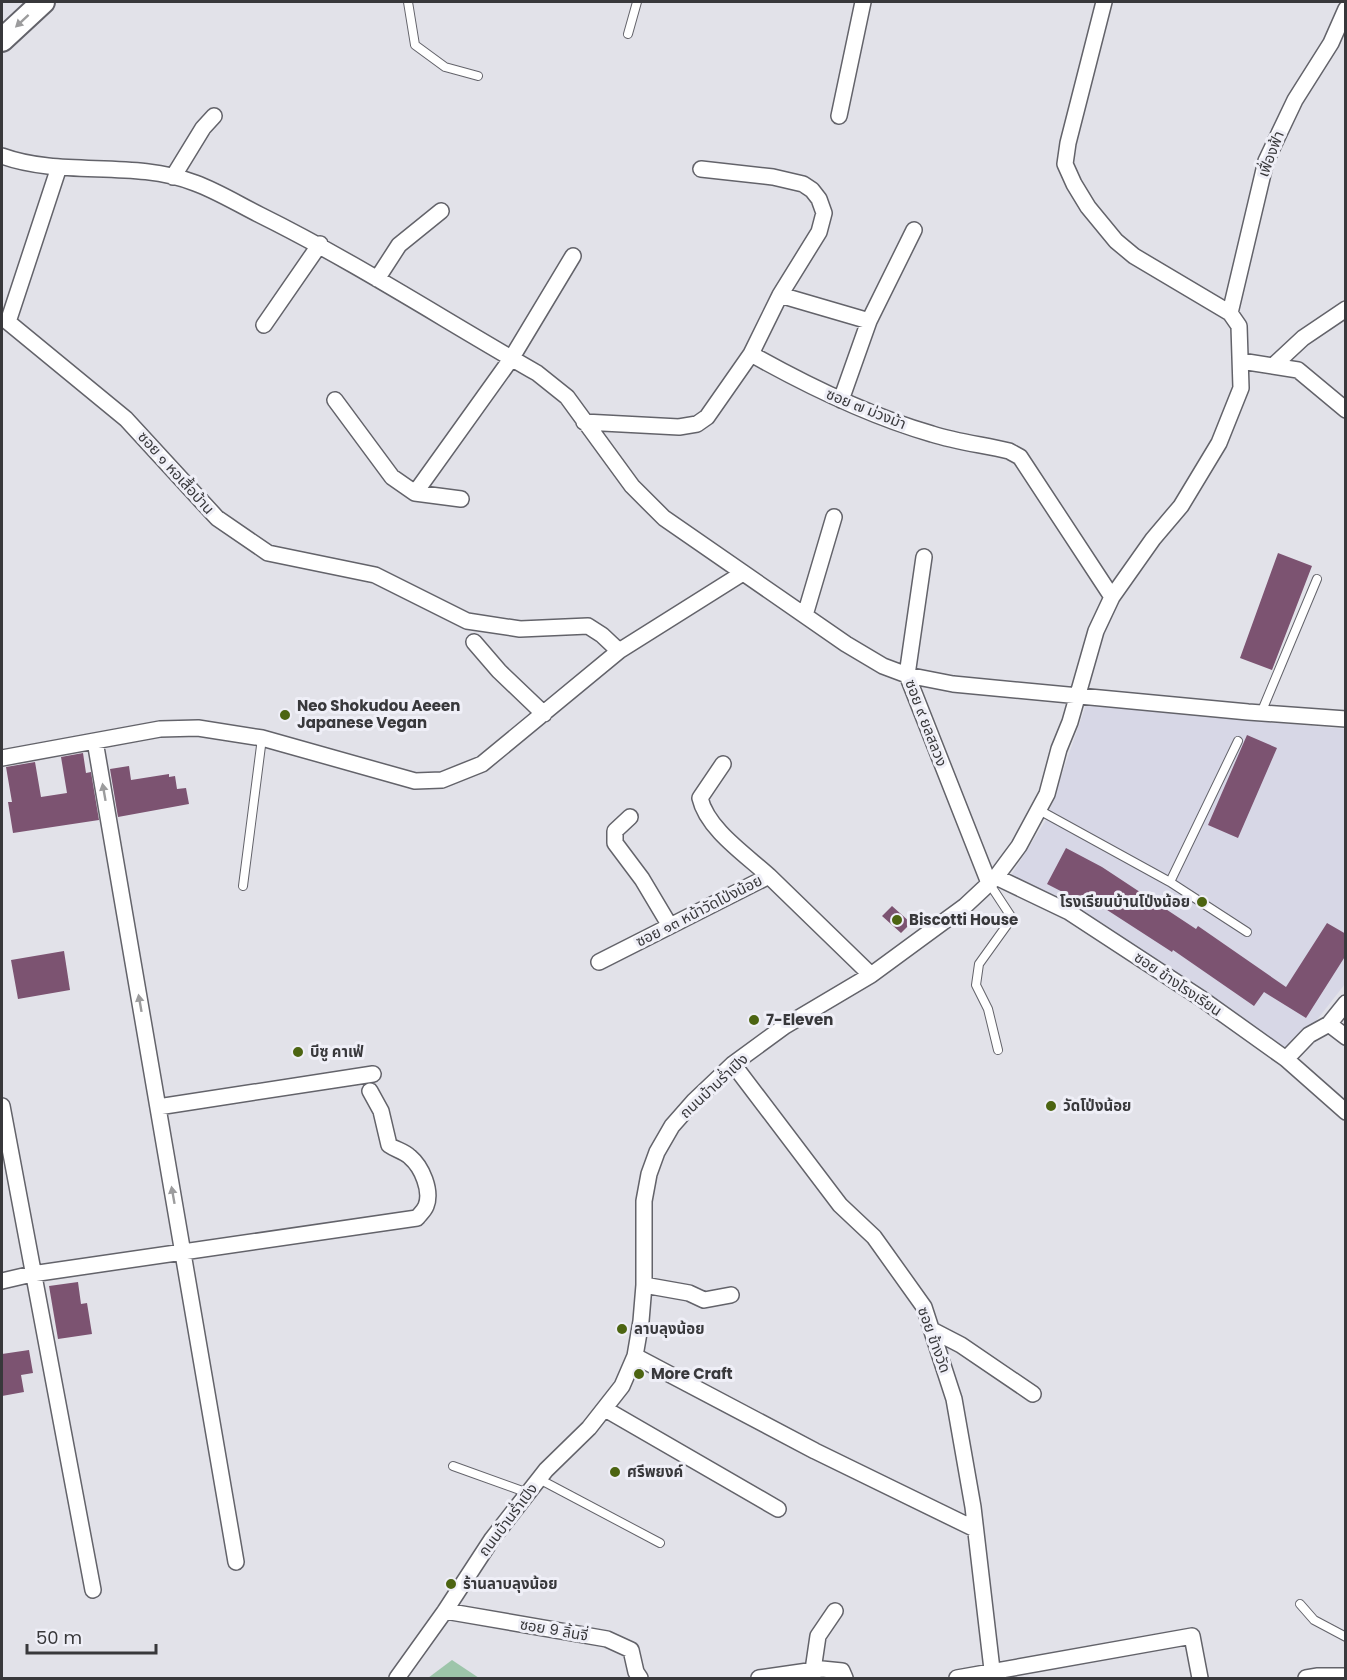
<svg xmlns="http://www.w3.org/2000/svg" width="1347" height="1680" viewBox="0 0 1347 1680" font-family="Poppins,'Noto Sans Thai',sans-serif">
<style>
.built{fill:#d7d7e6}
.green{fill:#9dc5aa}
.building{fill:#7c5371}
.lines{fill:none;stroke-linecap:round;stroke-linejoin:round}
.service-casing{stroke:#63636a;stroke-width:10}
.minor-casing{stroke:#63636a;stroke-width:18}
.primary-casing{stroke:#63636a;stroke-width:26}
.service{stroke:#fff;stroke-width:8}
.minor{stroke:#fff;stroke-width:15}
.primary{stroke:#fff;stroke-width:22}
.oneway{fill:#9c9c9d}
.poi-dot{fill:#4c6411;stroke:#efeff7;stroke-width:2}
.labels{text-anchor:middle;stroke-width:6;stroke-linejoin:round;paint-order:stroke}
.street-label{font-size:15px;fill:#38383b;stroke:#efeff7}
.poi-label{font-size:15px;font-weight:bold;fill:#38383b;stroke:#efeff7;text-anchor:start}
</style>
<rect width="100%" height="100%" fill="#e2e2e9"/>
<path class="built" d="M1086 705 1345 729V984L1291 1053 1105 928 1010 877 1046 820Z"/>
<path class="green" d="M452 1660 479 1678H428Z"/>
<path class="building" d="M1278 553 1312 566 1272 670 1240 658Z
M1247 735 1277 748 1238 838 1208 825Z
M83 753 86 773 91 772 99 820 13 833 8 802H12L6 767 35 762 41 797 67 793 61 757Z
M129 766 131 780 169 774V777L175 776 177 789 186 788 189 804 118 817 110 769Z
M1066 848 1102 867 1196 929 1198 926 1286 987 1327 923 1346 934V955L1306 1018 1264 992 1254 1006 1173 950 1172 952 1087 897 1084 903 1047 884Z
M892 906 911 923 901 933 882 916Z
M64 951 70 990 18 999 11 960Z
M78 1282 81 1304 87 1303 92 1334 58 1339 49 1286Z
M29 1350 33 1373 21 1375 24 1392 2 1396V1354Z"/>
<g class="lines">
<defs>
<path id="service" d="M408 2 415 45 445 67 478 76
M628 34 637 2
M1261 713 1317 579
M1039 810 1170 882 1238 741
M1170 882 1247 932
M989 883 1012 918 979 964 976 985 988 1009 998 1050
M243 886 262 738
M453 1466 528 1493
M539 1479 660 1543
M1300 1604 1314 1620 1346 1637"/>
<path id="minor" d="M839 116 863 2
M2 156C63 178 133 159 195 183 217 191 238 204 260 215 355 262 444 320 537 373L567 397 632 486 664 518 846 644 883 666 907 675 953 684 1248 712 1346 719
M59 167 8 322 126 419 217 518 268 553 375 575 467 621 520 629 588 626 602 635 619 651
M173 177 203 128 214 116
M377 279 399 245 441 211
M780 295 869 321 841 400
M1230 313 1266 161 1295 100 1331 43 1346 9
M869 321 914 230
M264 325 320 244
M751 354C808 386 869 416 932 434 957 442 984 445 1009 451L1020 457 1112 597
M1241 361 1298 370 1346 410
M1273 366 1303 338 1346 309
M335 400 392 477 415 493 461 499
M584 422 679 427 697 424 707 417 751 354 780 295 819 232 824 213 819 199 812 190 803 184 773 177 701 169
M415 493 511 359 573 256
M924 557 907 675 989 883
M805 615 834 517
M474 642 499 671 544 714
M95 741 236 1562
M2 758 160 729 198 728 262 738 415 781 442 780 482 764 619 651 743 573
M723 764 700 798C707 829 746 855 769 876
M630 817 615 831V843L642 879 670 926
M996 877 1069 912 1202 999 1286 1059 1346 1112
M599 962 769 876 871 975
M1329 1024 1346 1037
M1286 1059 1309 1035 1329 1024 1346 1003
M733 1064 840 1205 874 1237 924 1307 954 1399 973 1507 993 1678
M2 1106 93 1590
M158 1107 373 1074
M2 1281 32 1274 417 1218C420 1214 424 1211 426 1206 432 1191 422 1167 410 1157 404 1151 396 1150 389 1145L381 1111 370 1091
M644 1285 689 1293 704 1300 731 1295
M932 1330 961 1345 1033 1394
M635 1356 815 1451 975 1529
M605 1409 778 1509
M445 1611 607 1639 631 1650 636 1672 640 1678
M813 1670 818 1636 835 1611
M397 1678 445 1611 492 1539 546 1470 589 1428 622 1386 635 1356 641 1321 644 1285V1201L649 1174 657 1152 672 1126 694 1101 733 1064 785 1026 871 975 965 906 996 877 1019 846 1047 794 1059 749 1070 722 1096 631 1112 597 1153 539 1181 506 1219 443 1241 388 1239 326 1230 313 1134 256 1116 241 1088 207 1074 184 1065 164 1068 143 1104 2
M759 1678 822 1669 842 1671 845 1678
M957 1678 1192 1636 1200 1678
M1306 1678 1318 1676H1346"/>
<path id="primary" d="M2 40 43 2"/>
</defs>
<use href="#service" class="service-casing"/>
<use href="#minor" class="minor-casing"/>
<use href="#primary" class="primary-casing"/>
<use href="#service" class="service"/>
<use href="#minor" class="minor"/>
<use href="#primary" class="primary"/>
</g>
<defs><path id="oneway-solid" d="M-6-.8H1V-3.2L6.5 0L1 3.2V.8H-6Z" transform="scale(1.5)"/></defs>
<g class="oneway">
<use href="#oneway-solid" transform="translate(22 21) rotate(137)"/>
<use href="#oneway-solid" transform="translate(104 792) rotate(-100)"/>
<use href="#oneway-solid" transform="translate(140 1003) rotate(-100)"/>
<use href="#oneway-solid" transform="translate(173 1195) rotate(-100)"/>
</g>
<g class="poi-dot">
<circle cx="285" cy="715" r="6"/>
<circle cx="1202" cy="902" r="6"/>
<circle cx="897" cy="920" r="6"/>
<circle cx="754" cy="1020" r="6"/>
<circle cx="298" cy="1052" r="6"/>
<circle cx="1051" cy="1106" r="6"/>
<circle cx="622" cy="1329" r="6"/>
<circle cx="639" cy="1374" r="6"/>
<circle cx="615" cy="1472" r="6"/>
<circle cx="451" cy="1584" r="6"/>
</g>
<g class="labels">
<g class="street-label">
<text transform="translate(1271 154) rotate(-69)" y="5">เฟื่องฟ้า</text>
<text transform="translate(866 409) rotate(22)" y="5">ซอย ๗ ม่วงม้า</text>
<text transform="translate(176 473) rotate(48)" y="5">ซอย ๑ หอเสื้อบ้าน</text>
<text transform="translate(926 723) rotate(69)" y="5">ซอย ๙ ยลสลวง</text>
<text transform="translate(699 911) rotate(-27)" y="5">ซอย ๑๓ หน้าวัดโป่งน้อย</text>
<text transform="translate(1178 984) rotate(34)" y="5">ซอย ข้างโรงเรียน</text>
<text transform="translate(714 1086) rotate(-43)" y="5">ถนนบ้านร่ำเปิง</text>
<text transform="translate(934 1340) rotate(70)" y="5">ซอย ข้างวัด</text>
<text transform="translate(508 1520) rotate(-53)" y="5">ถนนบ้านร่ำเปิง</text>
<text transform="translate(554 1630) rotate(10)" y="5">ซอย 9 ลิ้นจี่</text>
</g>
<g class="poi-label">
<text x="297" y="711">Neo Shokudou Aeeen<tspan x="297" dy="17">Japanese Vegan</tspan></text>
<text x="1190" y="907" text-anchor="end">โรงเรียนบ้านโป่งน้อย</text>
<text x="909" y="925">Biscotti House</text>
<text x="766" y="1025">7-Eleven</text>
<text x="310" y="1057">บีซู คาเฟ่</text>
<text x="1063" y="1111">วัดโป่งน้อย</text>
<text x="634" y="1334">ลาบลุงน้อย</text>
<text x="651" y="1379">More Craft</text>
<text x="627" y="1477">ศรีพยงค์</text>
<text x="463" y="1589">ร้านลาบลุงน้อย</text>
</g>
</g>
<rect width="1347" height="1680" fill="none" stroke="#38383b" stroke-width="6"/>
<path d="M27 1644v9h129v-9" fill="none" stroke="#38383b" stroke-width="3"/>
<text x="36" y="1644" font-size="18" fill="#38383b" stroke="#efeff7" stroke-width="4.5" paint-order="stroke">50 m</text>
</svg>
